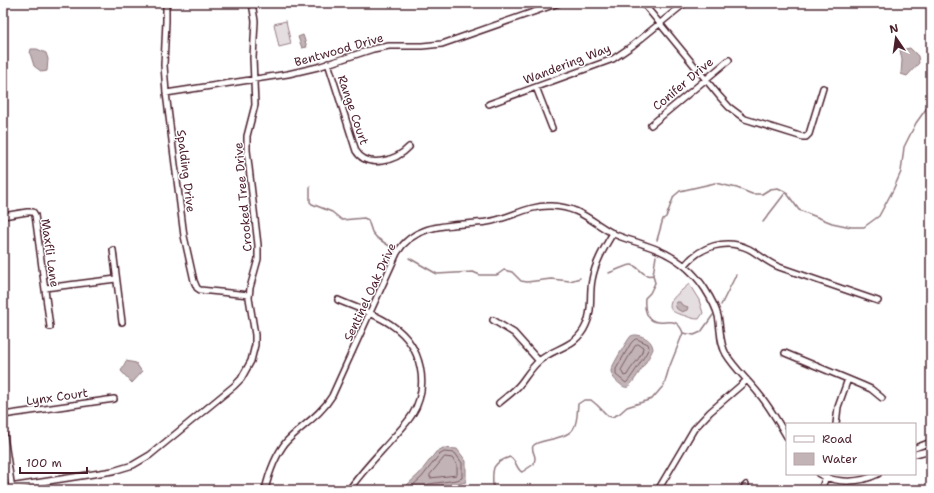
<svg xmlns="http://www.w3.org/2000/svg" width="934" height="493" viewBox="0 0 934 493" font-family="'Shantell Sans',sans-serif">
<style>
.green{fill:#e5dee0;stroke:#987e86}
.water{fill:#c1b3b6;stroke:#91787e}
.lines{fill:none;stroke-linecap:round;stroke-linejoin:round}
.shore{stroke:#7a5a63;stroke-width:1}
.stream{stroke:#91787e;stroke-width:1.5}
.street-casing{stroke:#4a1f2b;stroke-width:8}
.street{stroke:#fff;stroke-width:5}
.labels{text-anchor:middle;stroke-width:3;stroke-linejoin:round;paint-order:stroke}
.street-label{font-size:12px;fill:#4a1f2b;stroke:#fff}
</style>
<rect width="100%" height="100%" fill="#fff"/>
<filter id="ink" filterUnits="userSpaceOnUse"><feTurbulence type="fractalNoise" baseFrequency=".025" numOctaves="2"/><feDisplacementMap in="SourceGraphic" scale="8" xChannelSelector="R" yChannelSelector="G"/><feConvolveMatrix kernelMatrix="1 2 1 2 8 2 1 2 1" color-interpolation-filters="sRGB"/></filter>
<g filter="url(#ink)">
<path class="green" d="M286 21 291 44 279 47 274 24Z
M689 284 699 300 703 313 699 319C693 319 691 318 686 316 679 314 665 312 672 300 676 294 684 289 689 284Z"/>
<path class="water" d="M303 35 307 47 302 48 298 37Z
M910 48 918 56 919 63 907 76 901 74 902 60 900 50Z
M31 49H37L46 53 48 59 47 71 42 72 34 66 30 53Z
M677 302H680L682 305 688 307 687 310 682 312 677 309 675 305Z
M637 335C645 337 652 340 653 349 651 355 632 385 628 387 625 388 622 386 620 384 615 380 612 377 611 371 611 367 628 339 631 336 633 335 635 335 637 335Z
M126 361 136 363 142 372 132 383 121 371Z
M443 448 457 449 466 461V482L458 484 430 488 425 490H406L407 485 419 474 436 452Z"/>
<g class="lines">
<path class="shore" d="M637 339 648 344 649 348C646 354 630 380 626 383L616 375V369L631 343 634 340Z
M638 344 643 347C643 357 631 366 627 375L624 376 621 370 635 346Z
M445 457 452 458 457 464V475L430 478V475Z
M410 490 411 487 422 477 439 455 444 452 455 453 462 463V478L457 480 429 484 425 486 424 490"/>
<path class="stream" d="M922 3 931 9
M310 187V202L312 204 332 212 342 220 364 218 368 220 372 232 377 238 391 247
M763 222 786 192
M657 240 663 219 666 217 674 196 680 191 715 183 737 188 752 194H762L770 189 778 188 786 192 799 210 832 223 851 227H864L879 216 893 190 901 172 904 147 916 123 931 102
M409 258 437 274 473 272 480 275H497L504 270 512 272 521 281 527 282 551 279 570 281 580 278
M609 273C614 271 627 265 631 265 639 265 642 278 653 275
M721 305 736 275
M683 333 694 335 701 332 713 315
M493 490C493 470 489 464 510 457 517 461 516 469 522 472L534 464C534 462 535 460 535 458 535 454 531 450 533 446 537 439 564 441 573 429 578 422 577 412 578 404L584 400H591L597 405 608 416 612 417 619 414 627 407 652 399 664 385 669 368 683 333C682 330 679 325 676 323 670 320 664 323 659 322 646 322 644 308 645 298L650 293 655 283 653 275 656 256"/>
<defs>
<path id="street" d="M166 3V21L164 65 166 93 184 236 194 281 197 288 200 290 249 295
M643 3 720 97 729 107 745 119 803 137H806L809 134 823 88
M328 63 356 151C367 169 396 161 409 147
M536 87 552 128
M166 93 288 74 318 67 373 49 389 46H422L442 44 559 3
M489 104 613 59 632 46 685 3
M651 125 729 60
M3 216 27 212H33L35 215 50 327
M113 250 122 322
M685 265C701 246 726 238 749 249 760 255 768 263 779 267L878 301
M45 288 116 279
M338 300C356 308 377 314 393 326 422 346 430 386 412 415 407 423 400 430 394 437 379 454 362 471 349 490
M493 320 514 333 539 361
M785 353 862 385 871 389 882 398
M499 403C507 396 515 391 521 383 527 375 532 367 539 361 555 347 576 348 586 325 593 311 589 295 592 280 595 263 604 248 613 233
M3 415 114 399
M836 424 838 407 848 379
M3 429 12 489
M915 448 931 442
M915 454 931 450
M819 474C838 484 860 483 878 474
M3 488 113 471 133 465 150 455 234 386 241 379 251 361 255 345V335L249 298 250 288 258 259V245L247 150V136L255 105 253 58 255 21 252 3
M265 490C269 473 275 456 286 442 301 426 320 416 332 396L397 253C416 221 455 226 487 222 509 219 528 205 551 206 581 207 591 222 614 234 624 239 635 241 645 245 670 253 691 267 705 289 710 297 716 307 718 316 721 330 719 342 726 354 735 369 748 380 759 394 770 407 778 422 787 437
M658 490 694 429 710 412 747 380
M742 490 746 485
M821 490 827 474"/>
</defs>
<use href="#street" class="street-casing"/>
<use href="#street" class="street"/>
</g>
</g>
<g class="labels">
<g class="street-label">
<text transform="translate(339 50) rotate(-16)" y="4">Bentwood Drive</text>
<text transform="translate(567 64) rotate(-21)" y="4">Wandering Way</text>
<text transform="translate(683 84) rotate(-40)" y="4">Conifer Drive</text>
<text transform="translate(353 110) rotate(71)" y="4">Range Court</text>
<text transform="translate(186 171) rotate(83)" y="4">Spalding Drive</text>
<text transform="translate(243 197) rotate(-95)" y="4">Crooked Tree Drive</text>
<text transform="translate(50 253) rotate(82)" y="4">Maxfli Lane</text>
<text transform="translate(370 292) rotate(-65)" y="4">Sentinel Oak Drive</text>
<text transform="translate(57 397) rotate(-8)" y="4">Lynx Court</text>
</g>
</g>
<rect width="934" height="493" fill="none" stroke="#fff" stroke-width="16"/>
<rect x="8" y="8" width="918" height="477" fill="none" stroke="#4a1f2b" stroke-width="1.5" filter="url(#ink)"/>
<rect x="786" y="423" width="130" height="52" fill="#ffffff" stroke="#b7a5aa"/>
<rect x="794" y="436" width="20" height="6" fill="#ffffff" stroke="#b7a5aa"/>
<text x="822" y="443" font-size="12" fill="#4a1f2b">Road</text>
<rect x="794" y="453" width="20" height="12" fill="#c1b3b6" stroke="#b7a5aa"/>
<text x="822" y="463" font-size="12" fill="#4a1f2b">Water</text>
<g transform="translate(896 38) rotate(347)" stroke="#ffffff" stroke-width="3" paint-order="stroke">
<path d="M0-3L7 15L0 10L-7 15Z" fill="#4a1f2b"/>
<text y="-6" font-size="11" font-weight="bold" text-anchor="middle" fill="#4a1f2b">N</text>
</g>
<path d="M20 467v6h67v-6" fill="none" stroke="#4a1f2b" stroke-width="2"/>
<text x="26" y="467" font-size="12" fill="#4a1f2b" stroke="#ffffff" stroke-width="3" paint-order="stroke">100 m</text>
</svg>
